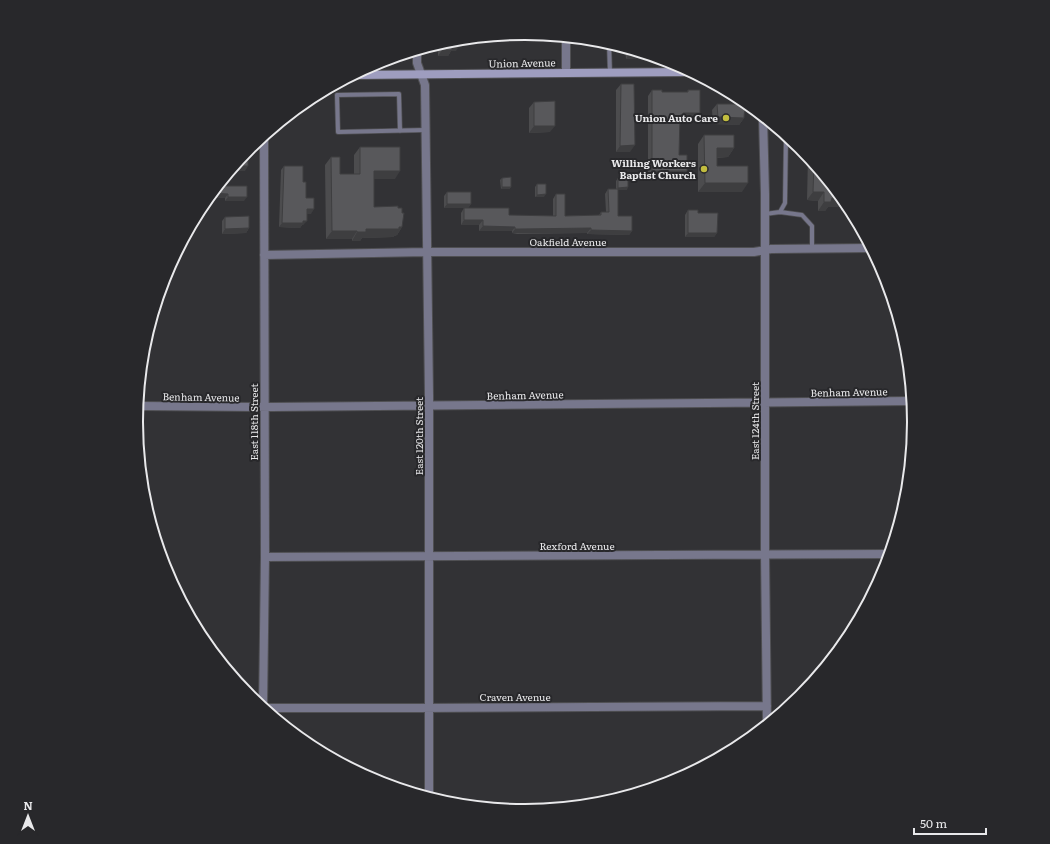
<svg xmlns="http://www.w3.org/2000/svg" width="1050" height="844" viewBox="0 0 1050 844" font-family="Literata,serif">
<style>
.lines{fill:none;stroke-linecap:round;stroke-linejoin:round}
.service-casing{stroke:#4f4f52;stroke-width:5.5}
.minor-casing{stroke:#4f4f52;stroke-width:10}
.secondary-casing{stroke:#4f4f52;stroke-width:10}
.service{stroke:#77778c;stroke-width:4}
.minor{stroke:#77778c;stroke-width:8}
.secondary{stroke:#9e9dbf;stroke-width:8}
.wall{fill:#4c4c4e}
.shaded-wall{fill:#3e3e40}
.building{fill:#58585b;stroke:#3e3e40}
.poi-dot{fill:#c2bd3f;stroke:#28282b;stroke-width:1.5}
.labels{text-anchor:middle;stroke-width:4;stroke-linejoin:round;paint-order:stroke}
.street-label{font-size:10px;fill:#e9e9eb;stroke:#28282b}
.poi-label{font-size:10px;font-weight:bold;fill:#e9e9eb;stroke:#28282b;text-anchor:end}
.rim{fill:none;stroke:#e9e9eb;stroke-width:2}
</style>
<rect width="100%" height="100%" fill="#323235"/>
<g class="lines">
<defs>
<path id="service" d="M566 40H598
M609 43 610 73
M400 131 399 94 337 95 338 132 425 130
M780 212 802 215 812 226V248
M765 214 780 212 785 203 786 135"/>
<path id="minor" d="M566 37V73
M417 50V63L425 85 429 395V797
M763 117 765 194V554L767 724
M264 255 427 252H754L771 249 871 248
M138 406 271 407 912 401
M265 557 890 554
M263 708 265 557 264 135
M263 708H416L767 706"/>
<path id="secondary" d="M353 75 691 72"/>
</defs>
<use href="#service" class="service-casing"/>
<use href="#minor" class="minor-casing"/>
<use href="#secondary" class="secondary-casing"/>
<use href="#service" class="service"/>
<use href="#minor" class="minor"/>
<use href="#secondary" class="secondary"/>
</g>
<path class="wall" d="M449 40 456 51H451L448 56H438V51H430V46Z
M625 48 643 53 639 58 626 59Z
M621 84 630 152H616V90Z
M652 90 662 92H687L688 90 700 113 696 118H681L680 120 679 155 683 177H648V96Z
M534 102 550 132 529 133V108Z
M717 104 744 118 739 125 713 124 712 110Z
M704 135 734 148 728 157 717 158V166L742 192H698V144Z
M360 147 395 179H374V207L398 208 402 227 397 235 394 236 393 237 362 238 360 241H352V239H326L325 165 331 157 340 174H354V155Z
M808 156 849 206 841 211V207H828L825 211H818V201L807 200Z
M284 166 303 182 306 198 311 214H307L303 225H302L300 228 279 227 281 170Z
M502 178 511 187 509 189H501L500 180Z
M618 178 627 190H618V216L632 231 629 235 587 234V233L517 234 512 233V231H479V225H461V213L464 208H444V196L447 192 471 204 468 208 509 215 553 216V199L556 194 565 216 599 215 601 212H606L605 194 608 189H616V181Z
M537 184 544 197H535V187Z
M218 186 244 201H225V198L209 197Z
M688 210 698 213 717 233 714 237H685V215Z
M225 217 249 228 246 233 222 234V221Z"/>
<path class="shaded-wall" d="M434 45H442L438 51H430Z
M452 45H460L456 51H451L448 56H438L442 50Z
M630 52H638L643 53 639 58 626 59Z
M407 53H410L405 60H390L392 58Z
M683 113H700L696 118H681L679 121 680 115Z
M718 117 744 118 739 125 713 124Z
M534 126H555L550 132 529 133Z
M635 145 630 152H616L620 146Z
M717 148H734L728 157 711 158Z
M234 166H248L245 171H230Z
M374 171H400L395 179H368Z
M652 171H687L683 177H648Z
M705 183H748L742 192H698Z
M502 187H511L509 189H501Z
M628 187 627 190H617L618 188Z
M813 192H824L818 201 807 200Z
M212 193 228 194 225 198 209 197Z
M546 194 544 197H535L537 195Z
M228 197H247L244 201H225Z
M832 198H842L845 202 841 207H828L825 211H818L824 202Z
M447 204H471L468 208H444Z
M847 204 851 211H841Z
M307 209H314L311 214H304Z
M464 220H483L479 225H461Z
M303 221H307L303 225H302L300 228 279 227 282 223Z
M483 226 515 227 512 231H479Z
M402 227 397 235 394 236 393 237 362 238 360 241H352L357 232 366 229Z
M249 228 246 233 222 234 225 229Z
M591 228 587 233H512L515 229Z
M591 230 632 231 629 235 587 234Z
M332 231H357L352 239H326Z
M688 233H717L714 237H685Z"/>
<path class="building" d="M460 39V45H452V50H442V45H434L449 40Z
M630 49 638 52H630Z
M621 84H634L635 145 620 146Z
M652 90H662V92H688V90H700V113H683V115H680L679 155H687V171H652Z
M555 101V126H534V102Z
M717 104H745L744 118 718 117Z
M704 135H734V148H717V166H748V183H705Z
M360 147H400V171H374V207L398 206V208H402V213H404L402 227H399V229H366V232H357V231H332L331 157H340V174H360Z
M248 149V166H234Z
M814 163 842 198H832L831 202H824V192H813Z
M284 166H303V182H306V198H314V209H307V221H303V223H282Z
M511 177V187H502V178Z
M618 178H628V187L618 188Z
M537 184H546V194L537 195Z
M218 186H247V197H228V194L212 193Z
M608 189H618V216H632V231L591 230V228L520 229H515V227L483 226V220H464V208H509V215L556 216V194H565V216L601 215V212H609Z
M447 192H471V204H447Z
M688 210H698V213H718L717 233H688Z
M249 216V228L225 229V217Z"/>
<g class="poi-dot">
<circle cx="726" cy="118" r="4"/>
<circle cx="704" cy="169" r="4"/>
</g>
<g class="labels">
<g class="street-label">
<text transform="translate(522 63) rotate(-1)" y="4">Union Avenue</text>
<text x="568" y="246">Oakfield Avenue</text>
<text transform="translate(849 392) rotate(-1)" y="4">Benham Avenue</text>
<text transform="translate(525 395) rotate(-1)" y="4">Benham Avenue</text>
<text transform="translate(201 397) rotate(1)" y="4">Benham Avenue</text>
<text transform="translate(755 421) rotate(-90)" y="4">East 124th Street</text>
<text transform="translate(254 422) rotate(-90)" y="4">East 118th Street</text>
<text transform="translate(419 436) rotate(-90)" y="4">East 120th Street</text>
<text x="577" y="550">Rexford Avenue</text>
<text x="515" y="701">Craven Avenue</text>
</g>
<g class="poi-label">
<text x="718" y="122">Union Auto Care</text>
<text x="696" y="167">Willing Workers<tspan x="696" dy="12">Baptist Church</tspan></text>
</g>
</g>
<path d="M0 0H1050V844H0ZM143 422a382 382 0 1 1 764 0a382 382 0 1 1-764 0Z" fill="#28282b" fill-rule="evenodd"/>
<path class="rim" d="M143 422a382 382 0 1 1 764 0a382 382 0 1 1-764 0Z"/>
<g transform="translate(28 816)" stroke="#28282b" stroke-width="3" paint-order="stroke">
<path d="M0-3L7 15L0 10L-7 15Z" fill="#e9e9eb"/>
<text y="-6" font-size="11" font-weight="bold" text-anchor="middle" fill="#e9e9eb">N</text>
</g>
<path d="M914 828v6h72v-6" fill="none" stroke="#e9e9eb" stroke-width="2"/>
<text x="920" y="828" font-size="12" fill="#e9e9eb" stroke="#28282b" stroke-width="3" paint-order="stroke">50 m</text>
</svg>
